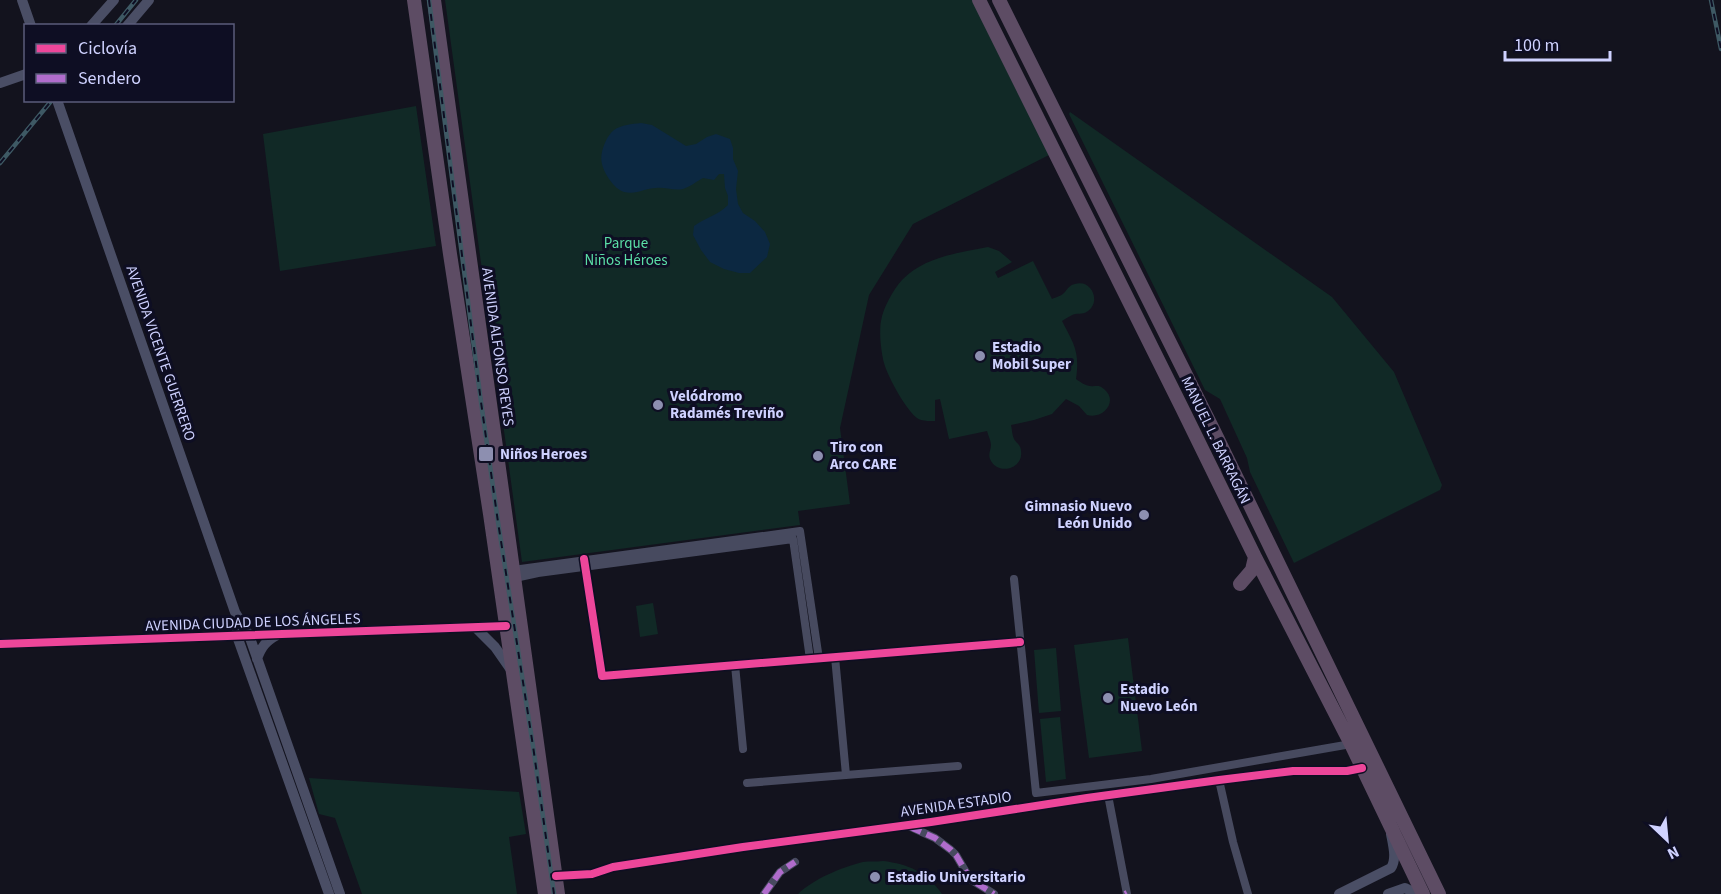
<svg xmlns="http://www.w3.org/2000/svg" width="1721" height="894" viewBox="0 0 1721 894" font-family="'Source Sans 3',sans-serif">
<style>
.green{fill:#112926}
.water{fill:#0c2841}
.lines{fill:none;stroke-linecap:round;stroke-linejoin:round}
.street{stroke:#474a5f;stroke-width:8}
.secondary{stroke:#4a4e65;stroke-width:10}
.highway{stroke:#5d4c64;stroke-width:14}
.rail-casing{stroke:#3e5964;stroke-width:4.5}
.rail{stroke:#0e0e23;stroke-width:2;stroke-dasharray:7;stroke-linecap:butt}
.quiet{stroke:#b06ccc;stroke-width:6;stroke-dasharray:12 6;stroke-linecap:butt}
.cycleway-casing{stroke:#0e0e23;stroke-width:11}
.cycleway{stroke:#ed469a;stroke-width:8}
.poi-dot{fill:#8d8fb0;stroke:#0e0e23;stroke-width:2}
.labels{text-anchor:middle;stroke-width:6;stroke-linejoin:round;paint-order:stroke}
.park-label{font-size:15px;fill:#5bdfa7;stroke:#0e0e23}
.street-label{font-size:15px;fill:#cfd2ff;stroke:#0e0e23}
.poi-label{font-size:15px;font-weight:bold;fill:#cfd2ff;stroke:#0e0e23;text-anchor:start}
</style>
<rect width="100%" height="100%" fill="#13131e"/>
<path class="green" d="M445 0H972L1049 155 913 224 869 295 840 428 850 504 798 511 800 525 522 562Z
M416 106 436 246 280 271 263 134Z
M1070 112 1332 297 1394 372 1442 485 1440 490 1294 563 1250 472 1247 458 1220 399 1205 390 1069 114Z
M988 247 999 251 1012 262 995 272 998 278 1033 261 1052 299C1056 297 1062 296 1065 292 1068 288 1070 285 1075 284 1092 279 1101 302 1088 311 1083 315 1080 313 1075 314 1071 315 1065 319 1062 321 1074 344 1080 352 1076 379 1080 382 1086 386 1090 386 1096 387 1098 384 1104 389 1119 401 1103 420 1087 415L1079 406 1066 399 1052 414 1034 420 1011 425C1012 429 1012 435 1014 439 1016 443 1021 445 1021 451 1024 468 998 477 990 459 988 453 991 450 991 445 991 441 988 435 987 431L949 439 940 399 935 400V421C930 421 925 421 921 420 909 417 887 375 884 363 881 351 879 333 881 321 883 308 893 290 902 280 924 257 958 253 988 247Z
M653 603 658 634 640 637 636 606Z
M1128 638 1142 751 1089 758 1074 645Z
M1056 648 1061 711 1039 713 1034 650Z
M1060 717 1066 779 1046 782 1040 719Z
M309 778 519 792 526 834 509 837 517 894H362L335 818 319 814Z
M883 861C908 864 927 872 942 894H798C813 879 843 867 863 862 869 861 876 862 883 861Z"/>
<path class="water" d="M641 123 652 125 686 146 696 144 707 137 716 134 730 139 733 148V159L738 171 736 189 738 204 743 213 755 221 765 232 770 244 767 257 750 273H739L724 269 710 262 701 250 693 235 694 226C705 218 718 215 728 205V196L725 188 724 174H719L714 180 703 178C697 181 690 187 683 189 674 191 664 187 656 188 645 188 637 195 624 192 614 189 604 173 602 164 599 154 606 136 614 130 621 125 632 124 641 123Z"/>
<g class="lines">
<path class="street" d="M584 559 602 676 1020 642
M513 570 800 531 819 659
M515 578 538 573 793 539 810 659
M1014 579 1036 793 1151 779 1351 744
M835 657 846 775
M735 665 743 749
M1219 780 1233 842 1248 894
M747 783 958 766
M1108 795 1127 894
M909 826 935 838 951 850 956 855 970 879 994 894
M556 876 592 874 613 867 743 847 931 822 1087 798 1219 780 1293 771H1347L1362 768
M764 894 780 872 795 862"/>
<path class="secondary" d="M22 0 31 26
M91 26 114 0
M127 26 149 0
M0 83 26 74
M57 100 235 612 249 635 340 894
M475 627 495 647 511 670
M237 631V636L329 894
M0 644 506 626
M257 659C261 647 266 641 277 635
M1339 894 1391 868C1397 859 1393 845 1391 834
M1388 894 1405 888 1417 894"/>
<path class="highway" d="M414 0 450 254 490 514 545 894
M434 0 558 894
M979 0 1182 408 1255 557 1351 744 1423 894
M999 0 1213 429 1439 894
M1240 584 1252 570 1255 557"/>
<defs>
<path id="rail" d="M429 0 481 402 498 522 533 746 554 894
M1711 0 1721 49
M115 26 136 0
M0 163 52 100"/>
</defs>
<use href="#rail" class="rail-casing"/>
<use href="#rail" class="rail"/>
<path class="quiet" d="M910 827 935 838 951 850 956 855 970 879 994 894
M764 894 780 872 795 862
M1125 894 1127 893"/>
<defs>
<path id="cycleway" d="M584 559 602 676 1020 642
M0 644 506 626
M556 876 592 874 613 867 743 847 931 822 1087 798 1219 780 1293 771H1347L1362 768"/>
</defs>
<use href="#cycleway" class="cycleway-casing"/>
<use href="#cycleway" class="cycleway"/>
</g>
<g class="poi-dot">
<circle cx="980" cy="356" r="6"/>
<circle cx="658" cy="405" r="6"/>
<rect x="478" y="446" width="16" height="16" rx="3"/>
<circle cx="818" cy="456" r="6"/>
<circle cx="1144" cy="515" r="6"/>
<circle cx="1108" cy="698" r="6"/>
<circle cx="875" cy="877" r="6"/>
</g>
<g class="labels">
<g class="park-label">
<text x="626" y="248">Parque<tspan x="626" dy="17">Niños Héroes</tspan></text>
</g>
<g class="street-label">
<text transform="translate(498 347) rotate(82)" y="5">AVENIDA ALFONSO REYES</text>
<text transform="translate(161 353) rotate(71)" y="5">AVENIDA VICENTE GUERRERO</text>
<text transform="translate(1216 440) rotate(64)" y="5">MANUEL L. BARRAGÁN</text>
<text transform="translate(253 622) rotate(-2)" y="5">AVENIDA CIUDAD DE LOS ÁNGELES</text>
<text transform="translate(956 804) rotate(-8)" y="5">AVENIDA ESTADIO</text>
</g>
<g class="poi-label">
<text x="992" y="352">Estadio<tspan x="992" dy="17">Mobil Super</tspan></text>
<text x="670" y="401">Velódromo<tspan x="670" dy="17">Radamés Treviño</tspan></text>
<text x="830" y="452">Tiro con<tspan x="830" dy="17">Arco CARE</tspan></text>
<text x="500" y="459">Niños Heroes</text>
<text x="1132" y="511" text-anchor="end">Gimnasio Nuevo<tspan x="1132" dy="17">León Unido</tspan></text>
<text x="1120" y="694">Estadio<tspan x="1120" dy="17">Nuevo León</tspan></text>
<text x="887" y="882">Estadio Universitario</text>
</g>
</g>
<rect x="24" y="24" width="210" height="78" fill="#0e0e23" stroke="#5b5c7b" stroke-width="1.5"/>
<rect x="36" y="44" width="30" height="9" fill="#ed469a" stroke="#5b5c7b" stroke-width="1.5"/>
<text x="78" y="54" font-size="18" fill="#cfd2ff">Ciclovía</text>
<rect x="36" y="74" width="30" height="9" fill="#b06ccc" stroke="#5b5c7b" stroke-width="1.5"/>
<text x="78" y="84" font-size="18" fill="#cfd2ff">Sendero</text>
<g transform="translate(1667 840) rotate(154)" stroke="#0e0e23" stroke-width="4.5" paint-order="stroke">
<path d="M0-4.5L10 22L0 15L-10 22Z" fill="#cfd2ff"/>
<text y="-9" font-size="16" font-weight="bold" text-anchor="middle" fill="#cfd2ff">N</text>
</g>
<path d="M1505 51v9h105v-9" fill="none" stroke="#cfd2ff" stroke-width="3"/>
<text x="1514" y="51" font-size="18" fill="#cfd2ff" stroke="#0e0e23" stroke-width="4.5" paint-order="stroke">100 m</text>
</svg>
